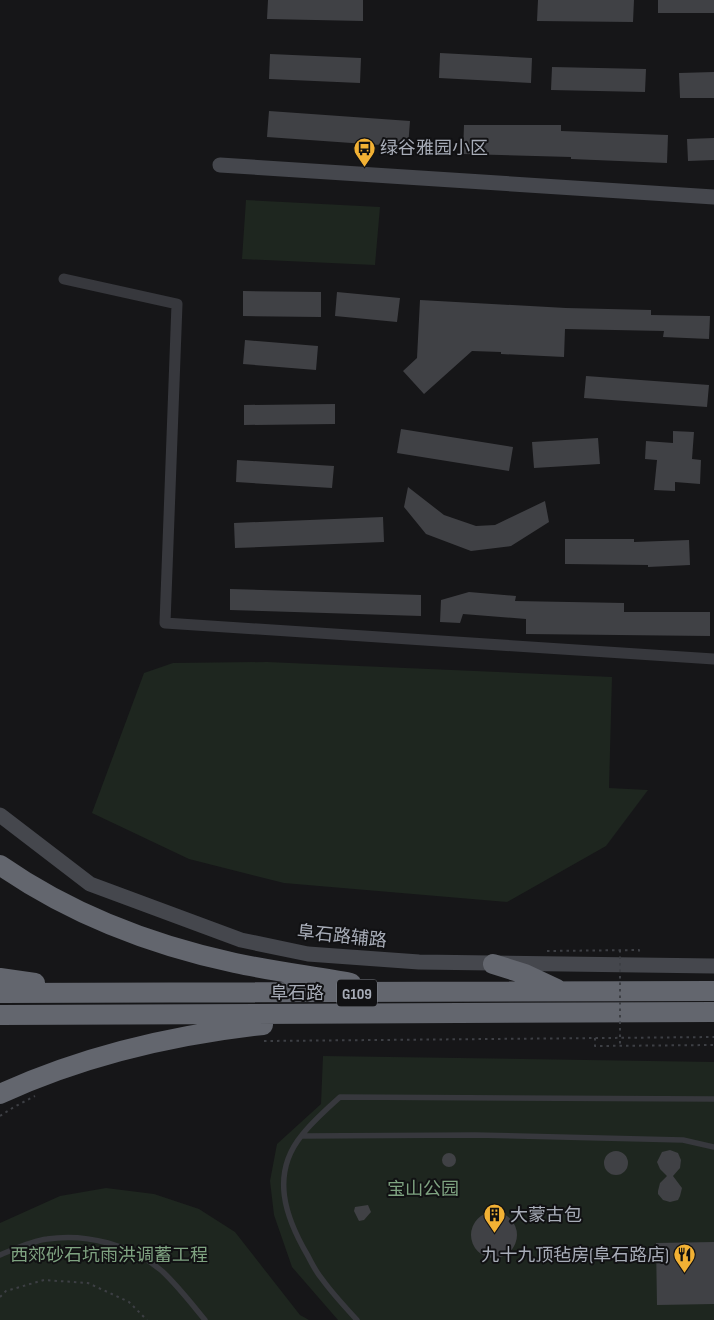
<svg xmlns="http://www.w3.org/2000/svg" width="714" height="1320" viewBox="0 0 714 1320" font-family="'Sofia Sans Condensed','Noto Sans SC',sans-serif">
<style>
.green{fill:#1e261f}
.building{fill:#404145}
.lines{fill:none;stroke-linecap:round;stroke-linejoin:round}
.path{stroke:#3d3f44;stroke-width:2;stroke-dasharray:2.5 4;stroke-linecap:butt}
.lane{stroke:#37383d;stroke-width:5.5}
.street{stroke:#37383d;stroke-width:11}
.secondary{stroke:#45474d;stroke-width:15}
.highway{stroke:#63666e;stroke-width:20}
.path-bridge{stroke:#3d3f44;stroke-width:2;stroke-dasharray:2.5 4;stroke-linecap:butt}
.labels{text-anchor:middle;stroke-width:4;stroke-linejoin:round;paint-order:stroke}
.shield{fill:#111113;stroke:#7b7e86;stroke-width:1}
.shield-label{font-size:16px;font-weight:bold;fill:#a8adb8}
.poi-label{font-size:18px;fill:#a8adb8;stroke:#111113;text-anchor:start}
.street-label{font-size:18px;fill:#a8adb8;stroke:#111113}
.park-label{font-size:18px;fill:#7fa381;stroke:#111113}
</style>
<rect width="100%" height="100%" fill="#161618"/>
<path class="green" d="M246 200 380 207 375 265 242 259Z
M267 662 612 677 609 788 648 790 606 846 507 902 284 883 189 859 92 813 144 673 173 663Z
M323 1056 714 1062V1320H338L292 1267 274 1215 270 1181 277 1144 321 1104Z
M106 1188 154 1194 199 1209 235 1232 300 1315 309 1320H0V1223L60 1196Z"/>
<path class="building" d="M268 0H363V21L267 19Z
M538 0H634L633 22 537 21Z
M658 0H714V13H658Z
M440 53 532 58 531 83 439 78Z
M270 54 361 58 360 83 269 79Z
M552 67 646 69 645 92 551 90Z
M714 72V98H680L679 73Z
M269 111 410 121 408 147 267 137Z
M464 125H561V131L668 135 667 163 571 159V157L463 154Z
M714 138V160L688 161 687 139Z
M243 291 321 292V317L243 316Z
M337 292 400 298 397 322 335 316Z
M420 300 566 308 651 310V315L710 316 709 339 663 337 664 331 565 329 564 357 501 354V352L472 351 424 394 403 371 417 358Z
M245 340 318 346 316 370 243 364Z
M586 376 709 385 707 407 584 398Z
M335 404V424L244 425V405Z
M401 429 513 447 509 471 397 453Z
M673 431 694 432 692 459 701 460 700 484 675 482V491L654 490 657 460 645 459 646 441 673 443Z
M598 438 600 464 534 468 532 442Z
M237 460 334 466 332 488 236 482Z
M408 487 444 515 476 526 495 525 545 501 549 522 511 546 471 551 426 534 404 507Z
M383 517 384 542 235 548 234 523Z
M565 539H634V542L689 540 690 565 648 567V565L565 564Z
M230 589 421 595V616L230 610Z
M469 592 516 596 515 601 624 603V612H710V636L526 634V619L463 614 460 623 440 622 441 600Z
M670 1150 678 1153 681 1160 680 1168 673 1176 682 1188 680 1196 678 1200 670 1202 663 1200 658 1194V1191L660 1183 667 1176 660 1169 657 1162 662 1152Z
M604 1163a12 12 0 1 1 24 0a12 12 0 1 1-24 0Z
M442 1160a7 7 0 1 1 14 0a7 7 0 1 1-14 0Z
M368 1205 371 1212 364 1220 359 1221 354 1211 355 1207Z
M471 1235a23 23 0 1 1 46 0a23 23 0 1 1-46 0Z
M714 1242V1304L657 1305 656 1243Z"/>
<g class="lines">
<path class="path" d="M547 951 639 950V953
M595 1038V1046L714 1045
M264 1041 714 1037
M0 1116 14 1107 35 1096
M0 1297 6 1291 44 1280 88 1283 129 1302 147 1320"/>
<path class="lane" d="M302 1136 475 1135 683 1140 714 1147
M0 1255C15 1249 31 1241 47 1239 86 1233 132 1245 162 1271 178 1286 191 1303 205 1320
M357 1320C345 1307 332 1293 322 1279 316 1272 312 1264 308 1256 285 1217 270 1174 302 1135 313 1121 327 1109 340 1097L714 1099"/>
<path class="street" d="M64 279 177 304 165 623 714 659"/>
<path class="secondary" d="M220 165 714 197
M0 815 90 884 241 940 308 954 419 962 714 966"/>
<path class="highway" d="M0 865C69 913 152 945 235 963 273 971 312 976 351 983
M493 964 525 974 557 989
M0 978 35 983
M0 993 714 991
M0 1015 714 1012
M0 1094C83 1056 172 1035 263 1025"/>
<path class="path-bridge" d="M620 950V1045"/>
</g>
<defs>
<symbol id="bus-pin" viewBox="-11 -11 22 30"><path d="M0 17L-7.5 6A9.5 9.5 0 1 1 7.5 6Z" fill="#f2b134" stroke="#111113"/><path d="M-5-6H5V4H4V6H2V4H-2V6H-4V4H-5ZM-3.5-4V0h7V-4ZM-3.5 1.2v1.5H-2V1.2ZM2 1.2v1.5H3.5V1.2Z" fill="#111"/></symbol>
<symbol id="building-pin" viewBox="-11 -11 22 30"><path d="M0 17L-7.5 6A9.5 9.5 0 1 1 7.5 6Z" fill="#f2b134" stroke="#111113"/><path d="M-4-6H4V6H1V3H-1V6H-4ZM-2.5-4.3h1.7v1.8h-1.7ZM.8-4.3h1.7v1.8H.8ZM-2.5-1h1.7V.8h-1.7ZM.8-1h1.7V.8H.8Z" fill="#111"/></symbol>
<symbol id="restaurant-pin" viewBox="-11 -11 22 30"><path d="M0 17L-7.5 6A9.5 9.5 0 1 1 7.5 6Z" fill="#f2b134" stroke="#111113"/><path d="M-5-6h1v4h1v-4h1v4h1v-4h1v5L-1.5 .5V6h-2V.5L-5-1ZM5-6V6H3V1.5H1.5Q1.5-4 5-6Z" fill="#111"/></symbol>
</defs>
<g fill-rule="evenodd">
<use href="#bus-pin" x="352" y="136" width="25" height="34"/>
<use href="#building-pin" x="482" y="1202" width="25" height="34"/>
<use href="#restaurant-pin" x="672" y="1242" width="25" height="34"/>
</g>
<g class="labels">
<rect class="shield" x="337" y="979.5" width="40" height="27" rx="4"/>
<g class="shield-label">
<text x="357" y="999">G109</text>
</g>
<g class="poi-label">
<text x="380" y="154">绿谷雅园小区</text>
<text x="510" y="1221">大蒙古包</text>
<text x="669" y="1261" text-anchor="end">九十九顶毡房(阜石路店)</text>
</g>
<g class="street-label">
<text transform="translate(342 936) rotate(6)" y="6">阜石路辅路</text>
<text x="297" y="999">阜石路</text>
</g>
<g class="park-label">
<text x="423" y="1195">宝山公园</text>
<text x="109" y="1261">西郊砂石坑雨洪调蓄工程</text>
</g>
</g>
</svg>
